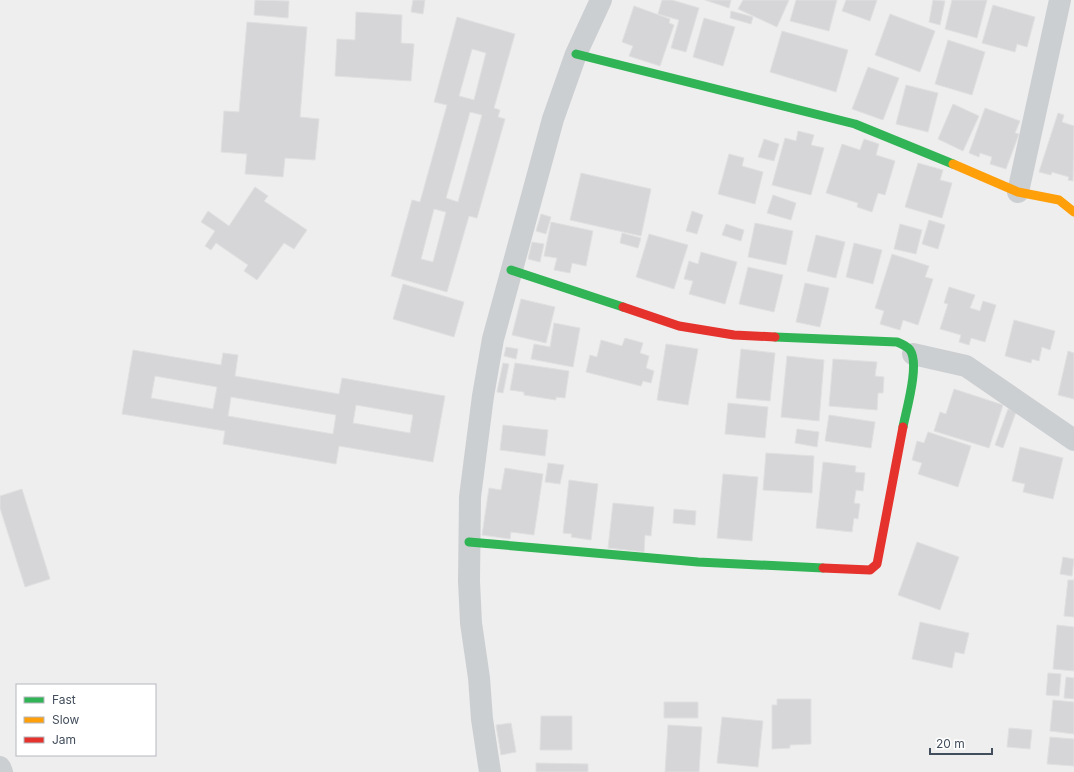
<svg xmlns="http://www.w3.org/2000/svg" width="1074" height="772" viewBox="0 0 1074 772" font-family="Inter,sans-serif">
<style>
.building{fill:#d6d6d9;stroke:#e0e0e1;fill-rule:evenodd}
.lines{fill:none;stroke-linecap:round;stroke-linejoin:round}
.street{stroke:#cccfd2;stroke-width:22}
.fast{stroke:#30b455;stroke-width:9}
.slow{stroke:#ff9f0a;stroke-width:9}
.jam{stroke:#e5322d;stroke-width:9}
</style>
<rect width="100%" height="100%" fill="#efeeee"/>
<path class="building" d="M255 0 289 1 288 18 254 15Z
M413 0H425L423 14 411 12Z
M662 0H672L699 8 686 52 671 48 679 20 658 14Z
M705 0H731L729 8Z
M743 0H789L777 27 738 9Z
M796 0H837L829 31 790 21Z
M846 0H877L870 21 842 11Z
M933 0 945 1 940 25 929 22Z
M952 0H987L977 38 945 29Z
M993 5 1035 17 1027 47 1017 44 1015 52 982 43Z
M634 6 670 19 669 23 674 25 660 66 629 56 633 46 622 42Z
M731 11 753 17 751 24 730 18Z
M356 12 402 15 401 43 414 44 411 81 335 76 337 39 355 40Z
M890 14 935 31 920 72 875 55Z
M457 17 515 34 494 108 500 110 498 117 505 119 477 218 469 216 447 292 391 276 412 200 420 202 447 105 434 102ZM472 49 486 53 474 100 459 96ZM470 112 482 115 458 202 446 198ZM434 209 446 212 433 262 421 259Z
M704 18 735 27 723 66 693 57Z
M247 22 307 27 300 117 319 119 315 160 285 158 283 177 245 174 247 154 221 152 224 111 239 112Z
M782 31 848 50 836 92 770 72Z
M948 40 985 52 972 95 935 84Z
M868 67 899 78 883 120 852 109Z
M906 85 938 93 928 132 896 124Z
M953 104 979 116 963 151 938 139Z
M985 108 1020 121 1015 133 1019 134 1006 169 990 164 992 157 980 153 979 157 969 153Z
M1058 113 1064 115 1062 122 1074 126 1073 181 1068 180 1069 177 1052 172 1051 175 1039 172Z
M798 131 814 135 811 145 824 148 811 195 772 185 785 138 796 141Z
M764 139 779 144 774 161 758 157Z
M864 139 879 144 876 155 895 161 885 195 878 193 872 212 857 207 858 203 826 193 842 144 860 150Z
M729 154 744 158 742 166 763 172 755 204 718 194Z
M918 163 943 170 940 180 952 183 942 218 905 207Z
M581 173 651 189 641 236 570 220Z
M255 187 268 196 264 201 307 230 294 249 284 243 257 280 244 271 248 265 216 243 211 250 205 246 215 231 201 222 208 211 229 226Z
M773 195 796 203 791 220 767 213Z
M692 211 703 215 697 234 686 231Z
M541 214 551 217 546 234 536 231Z
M929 220 945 225 938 249 922 244Z
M551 222 593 231 586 266 572 263 570 273 554 270 557 258 544 256Z
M755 223 793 231 786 265 748 257Z
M726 224 744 230 741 241 722 235Z
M900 224 922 230 916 254 894 249Z
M622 233 641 238 638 248 620 243Z
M649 234 688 245 674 289 636 277Z
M816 235 845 242 836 278 807 271Z
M532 242 544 244 540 262 528 259Z
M854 243 882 250 873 284 846 277Z
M701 252 737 262 725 304 689 294 693 281 684 279 689 261 698 264Z
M892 254 929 266 925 277 933 279 918 325 903 320 900 330 880 324 884 311 875 308Z
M748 267 783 275 774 312 739 304Z
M805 283 829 288 820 327 796 322Z
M403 284 464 302 454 337 393 319Z
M949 287 975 295 970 308 980 311 983 301 996 305 985 342 971 338 969 345 959 342 961 335 940 329 948 304 944 303Z
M521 299 555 307 546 343 512 335Z
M1014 320 1055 331 1050 350 1042 347 1039 361 1032 359 1031 363 1005 356Z
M554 323 580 328 573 367 531 359 534 344 550 347Z
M625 338 643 343 640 353 649 356 646 368 654 371 651 383 643 381 641 386 586 372 590 355 597 357 601 340 622 346Z
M666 344 698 349 688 405 657 400Z
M506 347 518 349 516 359 504 356Z
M741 349 775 353 770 401 736 398Z
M133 350 221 365 223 353 238 355 235 376 339 394 342 378 445 396 433 462 339 446 336 464 223 444 225 431 122 414ZM155 376 217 387 213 409 151 398ZM231 397 336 415 333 434 228 416ZM356 405 413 415 410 433 353 423Z
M1068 351 1074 353V399L1058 395Z
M787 356 824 360 819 421 781 417Z
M833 359 877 362 875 376 884 377 883 393H878L877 410 829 406Z
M503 363 509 364 503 393 497 392Z
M515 363 569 371 565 398 556 397V400L524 395V392L510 390Z
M954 389 1003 405 989 448 934 431 940 412 946 414Z
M728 403 768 407 765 438 725 434Z
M1008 409 1016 412 1003 448 995 445Z
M829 415 875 422 871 448 825 441Z
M503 425 548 430 545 456 500 450Z
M797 429 819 432 817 447 795 443Z
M928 432 971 446 958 487 918 474 922 463 912 460 917 441 924 443Z
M1020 447 1063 458 1053 499 1023 492 1025 484 1012 481Z
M766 453 814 456 812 493 763 490Z
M823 462 856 466 855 472 865 473 863 491 856 490 854 503 860 504 858 519 854 518 852 532 816 528Z
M548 463 564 465 560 484 545 482Z
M505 468 543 474 534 535 511 532 510 539 482 535 489 488 501 490Z
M723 474 758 477 752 541 717 538Z
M569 480 598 484 591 540 571 537 572 534 563 533Z
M22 489 50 579 25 587 0 508V496Z
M613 503 654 507 651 536 645 535 644 552 608 548Z
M674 509 696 511 695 525 673 523Z
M917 542 959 557 940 610 898 595Z
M1063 557 1074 559 1072 576 1060 574Z
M1068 580H1074V617L1064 616Z
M920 622 969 633 964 654 955 652 952 668 912 659Z
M1057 625 1074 627V671L1053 669Z
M1048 673 1061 674 1059 696 1046 695Z
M1066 677 1074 678V699L1064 698Z
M777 699H811V744L790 745V748L772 749V705H777Z
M1053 700 1074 702V734L1050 731Z
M664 702H698V718H664Z
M541 716H572V750H540Z
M722 717 763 721 758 767 717 763Z
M511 723 516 752 501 755 496 725Z
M668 725 702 727 699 772H665Z
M1009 728 1032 730 1030 749 1007 747Z
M1050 737 1074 739V766L1047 764Z
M536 763 588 764V772H536Z"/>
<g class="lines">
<path class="street" d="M1018 192 1060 0
M913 354 966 366 1074 440
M0 767 2 772
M490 772 482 719 479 678 471 623 469 581 470 497 483 396 493 339 553 119 576 54 601 0"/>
<path class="fast" d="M576 54 855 124 953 164
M511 270 623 307
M775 337 897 342C902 344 907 346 910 350 920 364 906 411 903 427
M469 542 698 562 823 568"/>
<path class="slow" d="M953 164 1018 192 1059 200 1074 212"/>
<path class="jam" d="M623 307 679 326 734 335 775 337
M823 568 870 570 877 564 903 427"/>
</g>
<rect x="16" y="684" width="140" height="72" fill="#ffffff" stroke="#b4b8be"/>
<rect x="24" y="697" width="20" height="6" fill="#30b455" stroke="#b4b8be"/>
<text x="52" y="704" font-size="12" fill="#434e5d">Fast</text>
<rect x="24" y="717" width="20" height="6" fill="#ff9f0a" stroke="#b4b8be"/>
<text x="52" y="724" font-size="12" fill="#434e5d">Slow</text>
<rect x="24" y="737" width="20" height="6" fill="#e5322d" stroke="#b4b8be"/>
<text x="52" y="744" font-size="12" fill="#434e5d">Jam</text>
<path d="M930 748v6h62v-6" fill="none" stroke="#434e5d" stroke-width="2"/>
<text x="936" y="748" font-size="12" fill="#434e5d" stroke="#ffffff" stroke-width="3" paint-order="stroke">20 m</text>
</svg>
